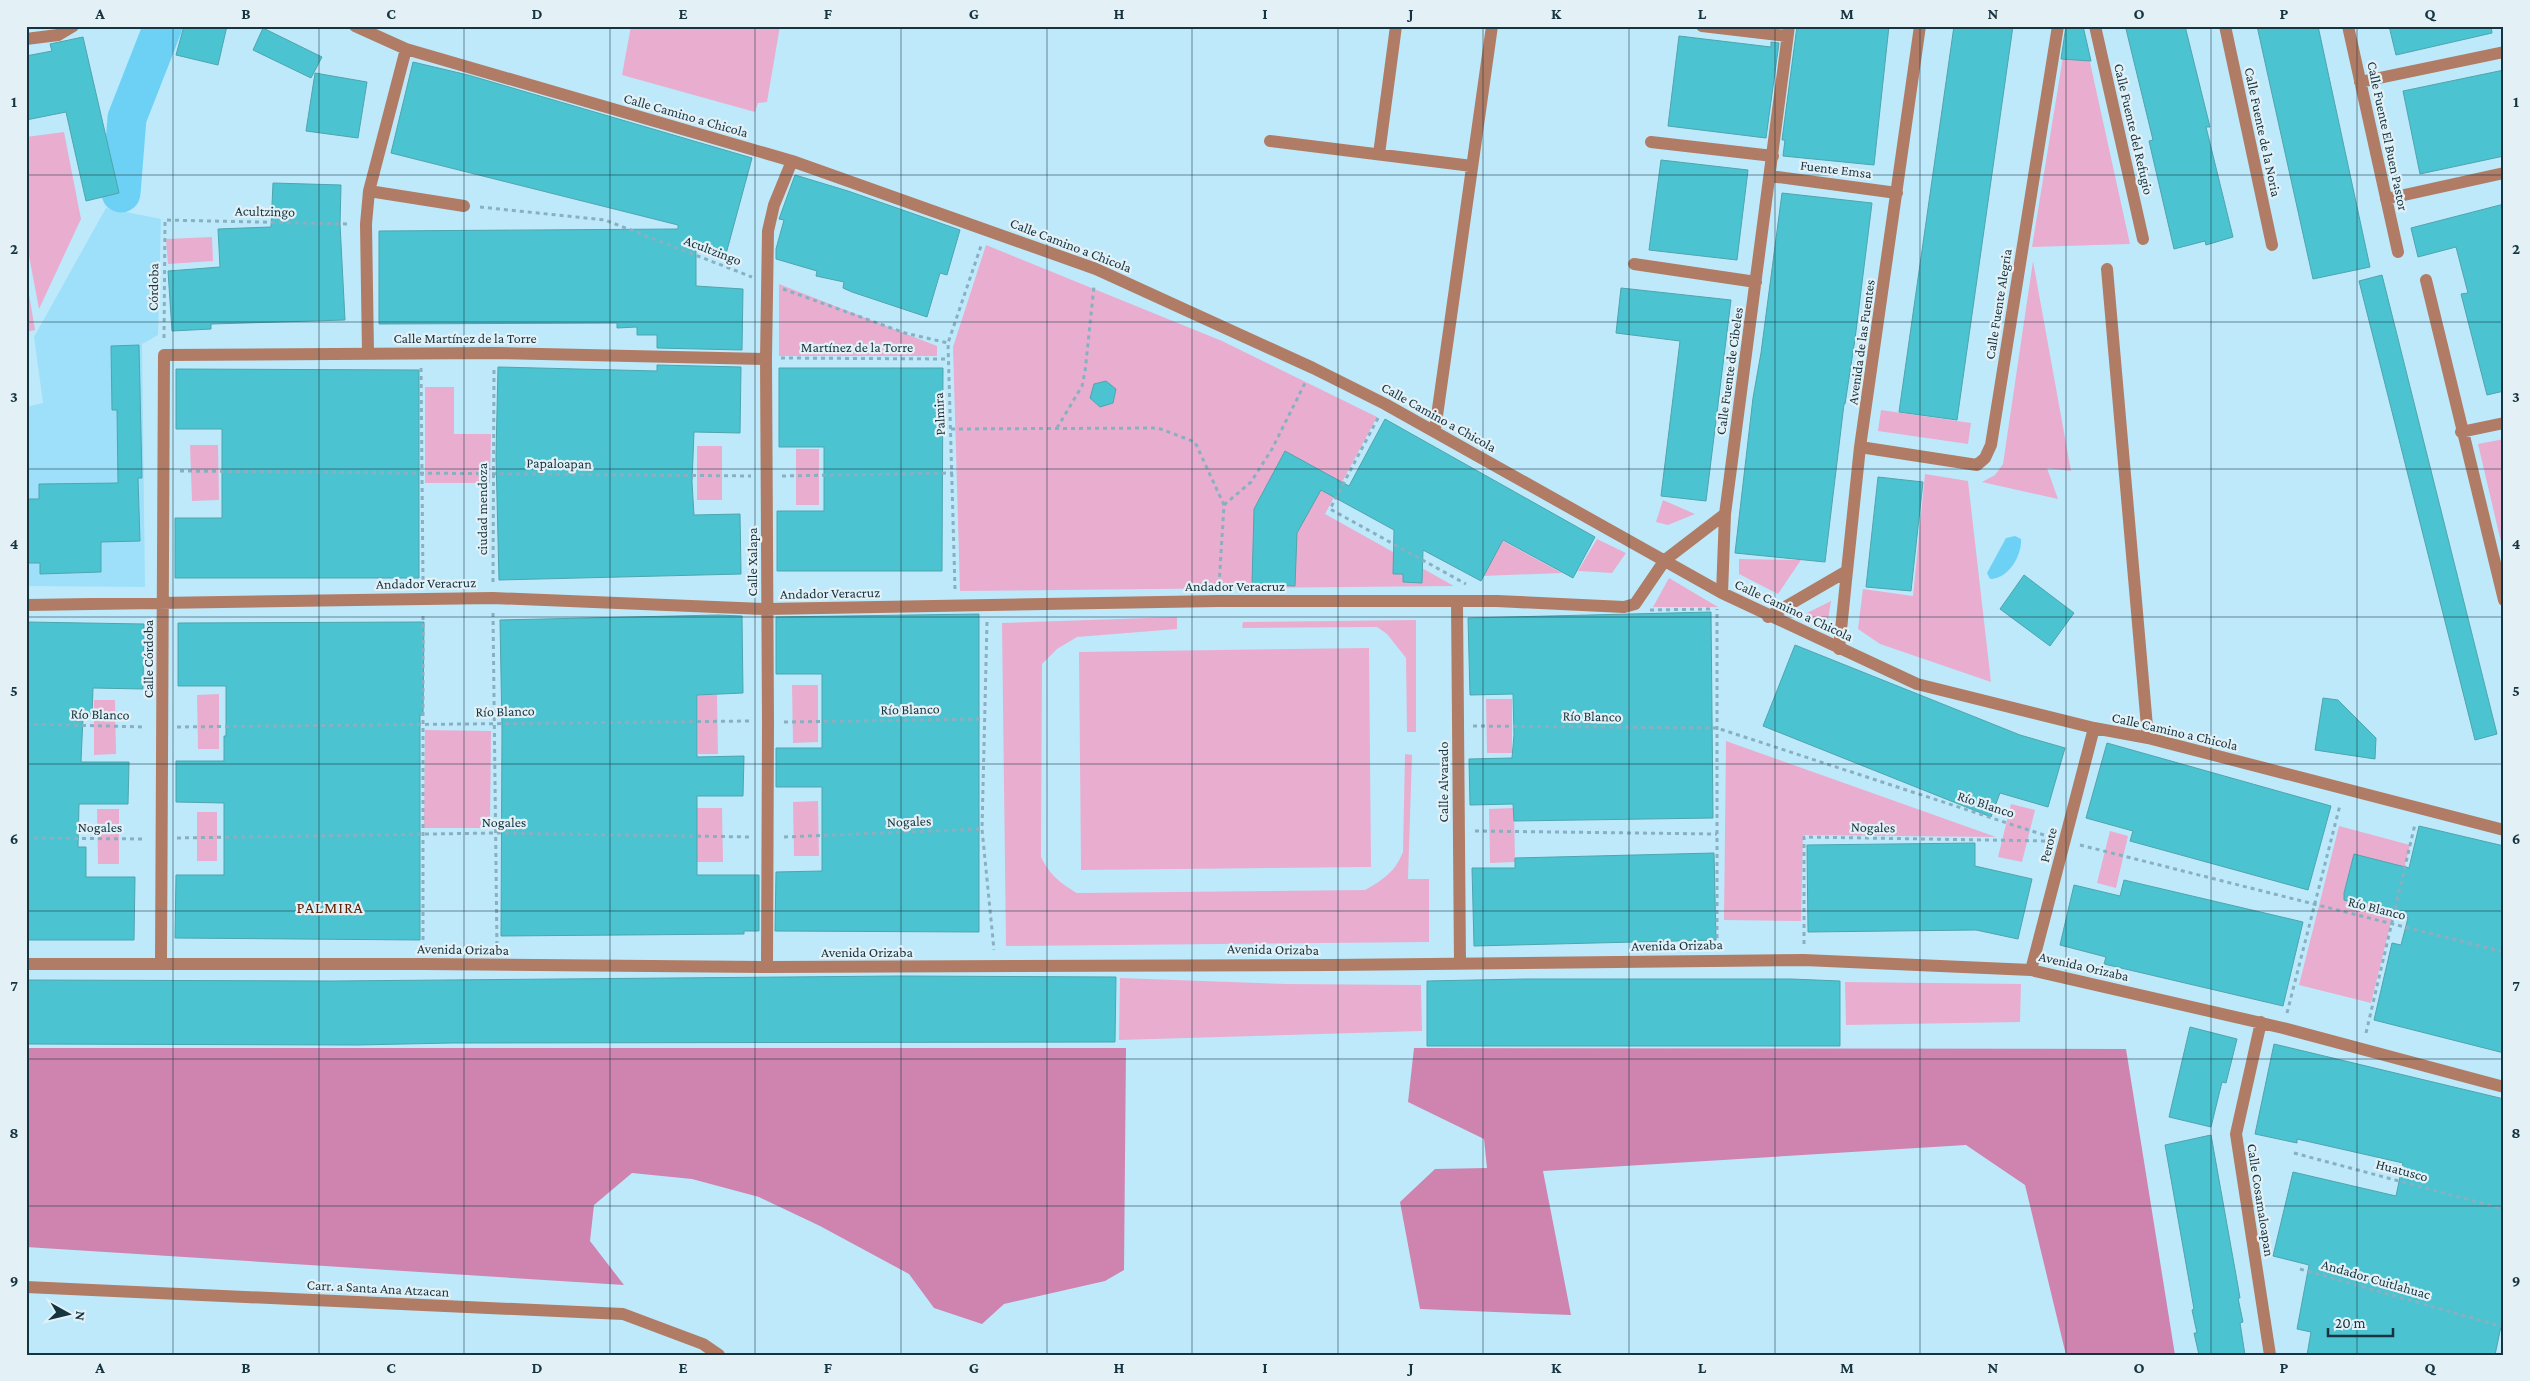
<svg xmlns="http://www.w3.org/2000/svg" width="2530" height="1381" viewBox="0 0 2530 1381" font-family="'Crimson Pro',serif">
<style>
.built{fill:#9ee0fa}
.green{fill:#e9aecf}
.forest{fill:#ce84af}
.water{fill:#6dd1f5}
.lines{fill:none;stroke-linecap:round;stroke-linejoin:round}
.river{stroke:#6dd1f5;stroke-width:39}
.building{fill:#4cc3d0;stroke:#4ea5ae}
.path{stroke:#89b0c1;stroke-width:3;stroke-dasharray:4 4;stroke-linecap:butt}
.minor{stroke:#b17c65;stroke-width:12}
.grid{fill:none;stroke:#153440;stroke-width:1;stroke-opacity:0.55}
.labels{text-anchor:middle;stroke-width:4.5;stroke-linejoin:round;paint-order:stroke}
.street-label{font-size:14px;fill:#153440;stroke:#e3f1f7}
.quarter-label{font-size:16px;letter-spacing:1px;fill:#5f2100;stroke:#e3f1f7}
.neatline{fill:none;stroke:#153440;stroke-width:2}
.grid-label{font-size:16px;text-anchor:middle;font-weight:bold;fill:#153440}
</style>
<rect width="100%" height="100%" fill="#bee9fb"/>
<path class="built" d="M106 208 161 219 158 335 142 344 145 587 26 586V407L43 403 34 337Z"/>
<path class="green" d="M631 26H780L767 102 758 103 755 112 622 75Z
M2068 26H2082L2130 244 2032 247Z
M64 132 81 219 39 309 26 240V137Z
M212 237 213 261 168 264 166 239Z
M986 245 1222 341 1377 417 1325 514 1454 586 960 591 953 347Z
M2033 261 2071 471 2047 468 2058 499 1982 482 1995 475 2003 464Z
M26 276 35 330 26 332Z
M779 284 937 346V356H779Z
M425 387H454V434H491L490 483H425Z
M1881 410 1971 423 1968 444 1878 431Z
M2504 439V555L2478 444Z
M190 445H218L219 500 192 501Z
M697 446H722V500H697Z
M796 449H819V505H796Z
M1925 474 1968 481 1991 682 1880 644 1858 629 1863 589 1913 596Z
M1663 500 1695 514 1668 525 1656 522Z
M1597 539 1626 553 1612 573 1578 571Z
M1503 541 1562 573 1483 576Z
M1739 559 1801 560 1778 594 1739 574Z
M1669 578 1718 607H1653Z
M1831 601 1827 626 1803 615Z
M1177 617V629L1077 637 1057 649 1042 664 1041 857C1050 875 1060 883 1077 893L1365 890C1383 880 1395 872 1403 852L1405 754 1412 755 1408 879H1429V942L1006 946 1002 623Z
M1416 620V732H1407L1406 658 1387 634 1377 627 1242 628 1243 622Z
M1369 648 1371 867 1081 870 1079 652Z
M792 685H818V742L793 743Z
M219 694V749H198L197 695Z
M698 695H717L718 754H698Z
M1486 699H1512V753H1487Z
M94 700H115L116 754 94 755Z
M425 730 491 731 490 828H424Z
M1726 741 1996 837 1803 835 1801 921 1724 920Z
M818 801 819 856H794L793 802Z
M2011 804 2035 810 2022 862 1998 857Z
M697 808H722L723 862H697Z
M1514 808 1515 862 1490 863 1489 809Z
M97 809H119V864H98Z
M197 812H217V861H197Z
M2339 826 2410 845 2371 1003 2299 985Z
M2110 831 2128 836 2116 888 2097 883Z
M1120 978 1286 984 1421 985 1422 1031 1119 1040Z
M1845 982 2021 984 2020 1022 1846 1025Z"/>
<path class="forest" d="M26 1048H1126L1124 1270 1105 1281 1004 1304 982 1324 934 1308 909 1274 820 1226 759 1197 692 1179 632 1173 594 1205 590 1241 624 1285 26 1247Z
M1414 1048 2126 1049 2175 1355H2066L2025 1185 1966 1145 1543 1171 1571 1315 1420 1309 1400 1202 1435 1169 1487 1168 1484 1139 1408 1102Z"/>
<path class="water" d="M2015 536 2021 539C2022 556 2008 579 1990 579L1987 573 2006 538Z"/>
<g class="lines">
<path class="river" d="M121 193 127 118 163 26"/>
</g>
<path class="building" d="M184 26H227L218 65 176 55Z
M1797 26H1889L1874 165 1783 156 1785 140H1782Z
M1954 26H2013L1957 420 1899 412Z
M2066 26H2083L2091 61 2061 59Z
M2137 26H2185L2210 127H2206L2233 237 2206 245 2205 241 2174 249 2149 141 2153 140 2126 29Z
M2257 26H2318L2370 267 2313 279Z
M2389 26H2491L2492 33 2396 55Z
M263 28 322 57 311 78 253 50Z
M1679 36 1771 47V42L1779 43 1766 138 1668 126Z
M83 37 119 193 86 201 66 112 26 120V56L52 51 50 44Z
M413 62 468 75 752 158 726 254 696 247V286L743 289 742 350 657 348V335H637V327L617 328V323L379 324V231L678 229V225L391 153Z
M2504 70V156L2420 174 2403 91Z
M315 73 367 82 358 138 306 131Z
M1661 160 1748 170 1737 260 1649 250Z
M795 175 848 191 960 230 947 275 940 273 927 317 852 292 843 288 844 282 816 276 817 271 776 259V249L784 220 779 219Z
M273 183 341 185 340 224 345 320 211 324V329L172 331 168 271 220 267 218 229 271 227Z
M1782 193 1872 203 1855 339 1845 404H1844L1825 562 1735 553 1753 398 1761 353Z
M2504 204V391L2487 395 2461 294 2468 293 2456 247 2418 257 2411 228Z
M2382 275 2497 734 2475 740 2359 281Z
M1621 288 1731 300 1706 501 1661 496 1680 341 1616 333Z
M139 345 142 478H138L140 541 101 542V572L40 574V563H26V499H39V484L118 483 117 410H112L111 346Z
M657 365 741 367 740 433 694 432 692 482 694 515 740 514 741 574 499 580 496 456 498 367 657 371Z
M779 368H943L942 571H777V511H824V447H779Z
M176 369 419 370V578H175V518H222V429H176Z
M1106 381 1116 389 1113 403 1100 407 1090 398 1094 384Z
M1385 419 1595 537 1573 578 1503 540 1481 581 1423 550 1422 583 1403 582V574H1393L1394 530 1321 490 1297 533 1295 586 1252 584 1254 509 1285 451 1349 486Z
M1878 477 1923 482 1911 591 1866 587Z
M2024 575 2074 613 2050 646 2000 609Z
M1711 612 1713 818 1514 821 1513 804 1470 805 1469 759 1512 758 1514 735 1513 694 1470 695 1468 618Z
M979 614V932L775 931 776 872 822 871V787H776V748H822V674H776V617Z
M718 615 742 616 743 693 697 695V757L744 756 743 796H697V875H759V931H744V934L501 936 502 730 500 620Z
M26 622 144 624 143 689 93 688 92 717H83L81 762H129L128 804H79L78 847H86V877H135L134 940H26Z
M424 622 423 715H420V940L175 938 176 875H224V803L176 802V761H224V736H226V686H178V623Z
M1795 645 2020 735 2065 748 2048 807 2000 793 1991 817 1763 726Z
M2323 698 2338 700 2376 738 2375 759 2315 750Z
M2107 743 2331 806 2308 890 2130 841 2133 831 2086 818Z
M2419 826 2504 846V1053L2374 1020 2392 943 2401 945 2408 918 2344 900V893L2354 854 2409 868Z
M1975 843V866L2032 879 2018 939 1976 930 1808 932 1807 845Z
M1714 853 1716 940 1474 946 1472 868H1515V858Z
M2124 880 2303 922 2283 1006 2104 964 2106 957 2060 945 2074 885 2120 896Z
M899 976 1116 977 1115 1042 452 1043 357 1045 26 1044V980L333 981Z
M1525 979H1791L1840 981V1046H1427V981Z
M2190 1027 2237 1039 2226 1083 2222 1082 2211 1127 2169 1117Z
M2274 1044 2504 1099V1312L2495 1355H2307L2311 1332 2297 1329 2309 1265 2273 1256 2293 1172 2396 1196 2403 1163 2297 1139V1143L2255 1134Z
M2211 1135 2236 1275 2240 1298H2238L2243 1322 2240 1323 2245 1355H2199L2194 1333H2197L2192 1310 2194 1309 2165 1145Z"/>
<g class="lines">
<path class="path" d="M480 207 605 220 752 277
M783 289 905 333 948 343
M164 338 165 220 350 224
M781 358 948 359
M421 368 423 582
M1378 418 1330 509 1466 584
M1057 428 1082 386 1085 372 1094 286
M951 429 1158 428 1195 442 1224 505 1219 585
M180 471 751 476
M782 476 953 473
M1224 505 1251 482 1272 449 1306 381
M493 582 494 368
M955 589 948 343 981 246
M1650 610 1713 609
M493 613 497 950
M423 616V947
M987 622 982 829 994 950
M784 722 984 719
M26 724 146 727
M1473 726 1717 728 2050 837
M177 727 751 721
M1475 831 1717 834
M784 837 982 829
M26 838 146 839
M177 838 495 833 751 837
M2080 845 2504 952
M1804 944V837L2048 841
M1717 946V609
M2287 1013 2340 805
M2366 1033 2415 824
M2294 1153 2504 1209
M2300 1269 2504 1327"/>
<path class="minor" d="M355 26 406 49 792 161 1096 269 1313 368 1385 404 1722 593 1917 684 2094 728 2148 738 2504 830
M1702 26 1787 36
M2095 26 2143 239
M2225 26 2272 245
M2348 26 2398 252
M26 39 58 35 73 26
M2360 82 2504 52
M1270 141 1472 166
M1651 142 1773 156
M1379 154 1396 26
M1770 176 1897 193
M369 191 464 206
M2386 199 2504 173
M1634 264 1756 282
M2107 269 2148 738
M2426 280 2504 600
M368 353 366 224 369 191 406 49
M1435 430 1492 26
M2461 432 2504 423
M1860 447 1977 465 1985 458 1991 445 2058 26
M1722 593 1725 514
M1457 601 1460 963
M26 605 493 598 766 609 1218 601H1497L1624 607 1635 604 1665 560 1725 514 1789 26
M1768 617 1847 571 1860 447 1920 26
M1839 649 1847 571
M161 963 164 355 494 353 766 359
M26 964H423L767 967 1332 965 1804 960 2031 970 2283 1028 2504 1087
M767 967 768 722 766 359 768 231 774 205 792 161
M2031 970 2094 728
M2261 1022 2236 1134 2270 1355
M26 1287 623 1314 703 1344 719 1355"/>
</g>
<path class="grid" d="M173 26V1355M319 26V1355M464 26V1355M610 26V1355M755 26V1355M901 26V1355M1047 26V1355M1192 26V1355M1338 26V1355M1483 26V1355M1629 26V1355M1775 26V1355M1920 26V1355M2066 26V1355M2211 26V1355M2357 26V1355M26 175H2504M26 322H2504M26 469H2504M26 617H2504M26 764H2504M26 911H2504M26 1059H2504M26 1206H2504"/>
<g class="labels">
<g class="street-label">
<text transform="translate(686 115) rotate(16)" y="5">Calle Camino a Chicola</text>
<text transform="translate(2134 129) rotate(77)" y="5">Calle Fuente del Refugio</text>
<text transform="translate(2263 132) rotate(78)" y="5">Calle Fuente de la Noria</text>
<text transform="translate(2388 136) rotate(78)" y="5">Calle Fuente El Buen Pastor</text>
<text transform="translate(1836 169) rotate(7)" y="5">Fuente Emsa</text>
<text transform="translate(265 211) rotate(1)" y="5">Acultzingo</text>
<text transform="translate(1071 245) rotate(21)" y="5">Calle Camino a Chicola</text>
<text transform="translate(713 250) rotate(21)" y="5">Acultzingo</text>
<text transform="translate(153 287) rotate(-89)" y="5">Córdoba</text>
<text transform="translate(1998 304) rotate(-81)" y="5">Calle Fuente Alegria</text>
<text x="465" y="343">Calle Martínez de la Torre</text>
<text transform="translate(1861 342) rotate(-82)" y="5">Avenida de las Fuentes</text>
<text x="857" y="352">Martínez de la Torre</text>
<text transform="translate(1729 371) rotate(-82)" y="5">Calle Fuente de Cibeles</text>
<text transform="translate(939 414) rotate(-93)" y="5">Palmira</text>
<text transform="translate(1439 417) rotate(29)" y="5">Calle Camino a Chicola</text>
<text transform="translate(559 463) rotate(1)" y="5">Papaloapan</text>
<text transform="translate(482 509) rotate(-90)" y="5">ciudad mendoza</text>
<text transform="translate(752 562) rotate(-90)" y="5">Calle Xalapa</text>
<text transform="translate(426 583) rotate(-1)" y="5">Andador Veracruz</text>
<text x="1235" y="591">Andador Veracruz</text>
<text transform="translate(830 593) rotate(-1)" y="5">Andador Veracruz</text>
<text transform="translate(1794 610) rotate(25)" y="5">Calle Camino a Chicola</text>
<text transform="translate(148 659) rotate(-90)" y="5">Calle Córdoba</text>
<text transform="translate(910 709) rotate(-1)" y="5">Río Blanco</text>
<text transform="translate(505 711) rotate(-1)" y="5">Río Blanco</text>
<text transform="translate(100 714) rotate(1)" y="5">Río Blanco</text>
<text transform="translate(1592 716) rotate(1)" y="5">Río Blanco</text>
<text transform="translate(2175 731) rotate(13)" y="5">Calle Camino a Chicola</text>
<text transform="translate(1443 782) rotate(-90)" y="5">Calle Alvarado</text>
<text transform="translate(1986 804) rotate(18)" y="5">Río Blanco</text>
<text transform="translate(909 821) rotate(-2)" y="5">Nogales</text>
<text x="504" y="827">Nogales</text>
<text x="100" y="832">Nogales</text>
<text transform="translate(1873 827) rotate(1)" y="5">Nogales</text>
<text transform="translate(2048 845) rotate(-76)" y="5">Perote</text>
<text transform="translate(2377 908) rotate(14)" y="5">Río Blanco</text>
<text transform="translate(1677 945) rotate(-1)" y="5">Avenida Orizaba</text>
<text transform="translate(463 949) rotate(1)" y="5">Avenida Orizaba</text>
<text transform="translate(1273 949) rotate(1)" y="5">Avenida Orizaba</text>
<text x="867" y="957">Avenida Orizaba</text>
<text transform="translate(2084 966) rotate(13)" y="5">Avenida Orizaba</text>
<text transform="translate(2402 1170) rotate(15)" y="5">Huatusco</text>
<text transform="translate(2261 1200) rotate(81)" y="5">Calle Cosamaloapan</text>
<text transform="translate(2376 1279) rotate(16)" y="5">Andador Cuitlahuac</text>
<text transform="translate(378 1288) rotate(3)" y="5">Carr. a Santa Ana Atzacan</text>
</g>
<g class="quarter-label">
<text x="330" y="913">PALMIRA</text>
</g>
</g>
<rect width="2530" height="1381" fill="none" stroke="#e3f1f7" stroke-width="55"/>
<g transform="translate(68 1314) rotate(98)" stroke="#e3f1f7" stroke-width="4" paint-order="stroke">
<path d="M0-4L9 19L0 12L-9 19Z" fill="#153440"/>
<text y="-8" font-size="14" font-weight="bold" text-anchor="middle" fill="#153440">N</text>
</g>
<path d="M2328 1328v8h65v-8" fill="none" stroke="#153440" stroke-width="2.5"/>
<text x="2335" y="1328" font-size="15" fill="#153440" stroke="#e3f1f7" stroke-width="4" paint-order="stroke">20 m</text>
<rect x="28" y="28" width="2474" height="1326" class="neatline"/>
<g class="grid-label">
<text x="100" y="19">A</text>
<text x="246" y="19">B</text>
<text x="391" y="19">C</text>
<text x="537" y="19">D</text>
<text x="683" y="19">E</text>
<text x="828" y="19">F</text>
<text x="974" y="19">G</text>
<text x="1119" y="19">H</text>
<text x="1265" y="19">I</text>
<text x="1411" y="19">J</text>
<text x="1556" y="19">K</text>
<text x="1702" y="19">L</text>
<text x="1847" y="19">M</text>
<text x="1993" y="19">N</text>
<text x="2139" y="19">O</text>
<text x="2284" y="19">P</text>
<text x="2430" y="19">Q</text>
<text x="14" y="107">1</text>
<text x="2516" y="107">1</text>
<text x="14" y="254">2</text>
<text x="2516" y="254">2</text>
<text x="14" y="402">3</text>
<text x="2516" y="402">3</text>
<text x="14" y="549">4</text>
<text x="2516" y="549">4</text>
<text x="14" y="696">5</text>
<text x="2516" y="696">5</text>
<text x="14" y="844">6</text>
<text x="2516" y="844">6</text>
<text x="14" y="991">7</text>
<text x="2516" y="991">7</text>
<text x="14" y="1138">8</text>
<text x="2516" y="1138">8</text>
<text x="14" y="1286">9</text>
<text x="2516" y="1286">9</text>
<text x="100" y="1373">A</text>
<text x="246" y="1373">B</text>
<text x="391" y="1373">C</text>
<text x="537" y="1373">D</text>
<text x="683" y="1373">E</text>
<text x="828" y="1373">F</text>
<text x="974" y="1373">G</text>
<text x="1119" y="1373">H</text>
<text x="1265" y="1373">I</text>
<text x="1411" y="1373">J</text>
<text x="1556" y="1373">K</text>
<text x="1702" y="1373">L</text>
<text x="1847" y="1373">M</text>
<text x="1993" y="1373">N</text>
<text x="2139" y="1373">O</text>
<text x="2284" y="1373">P</text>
<text x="2430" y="1373">Q</text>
</g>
</svg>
